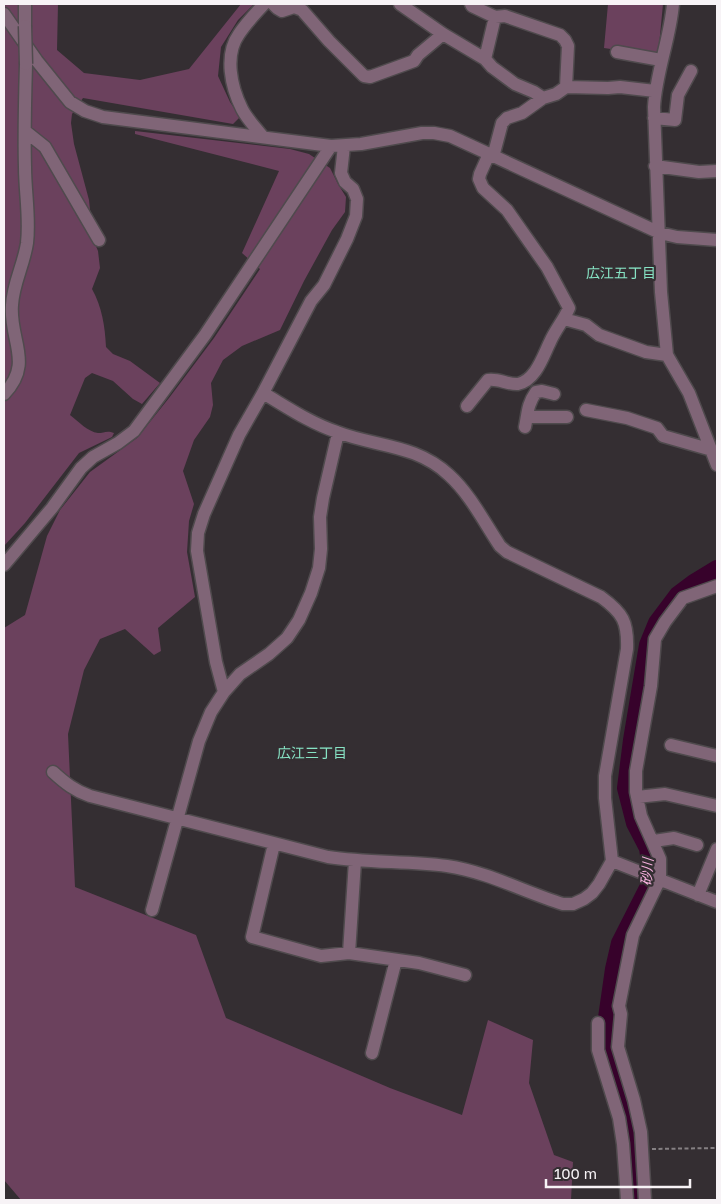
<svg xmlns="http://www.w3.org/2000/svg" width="721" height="1204" viewBox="0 0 721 1204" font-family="'Golos Text','Noto Sans JP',sans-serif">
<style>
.green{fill:#6b415d}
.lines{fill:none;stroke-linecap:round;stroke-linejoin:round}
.river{stroke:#37022b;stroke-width:18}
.minor-casing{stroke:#4f4a4d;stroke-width:15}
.path{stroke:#858083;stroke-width:2;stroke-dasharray:4 2.5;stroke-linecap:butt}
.minor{stroke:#806577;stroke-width:12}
.minor-bridge-casing{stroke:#4f4a4d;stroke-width:15;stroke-linecap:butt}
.minor-bridge{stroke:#806577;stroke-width:12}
.labels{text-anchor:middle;stroke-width:4.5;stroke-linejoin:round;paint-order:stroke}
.neighbourhood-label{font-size:14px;fill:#87e3c4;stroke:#342e32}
.water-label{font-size:14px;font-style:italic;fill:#f8b2e0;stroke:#342e32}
</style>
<rect width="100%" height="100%" fill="#342e32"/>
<path class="green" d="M4 4H58L57 50 84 73 140 80 189 69 241 4H254L238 20 221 47 218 76 230 102 240 117 233 124 83 98 72 114 71 123 74 144 89 200 93 239 98 251 100 268 92 289C102 307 105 326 106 347L113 354 130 361 160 383 142 404 133 399 113 381 92 373 85 378 70 415C78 421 88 432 98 433 104 433 107 430 114 433L112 437 79 453 25 523 4 546Z
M608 4H663L658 56 604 48Z
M135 131 290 149 309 154 330 168 338 184 346 197 345 212 332 230 304 281 280 330 242 346 223 360 211 383 213 405 210 417 194 440 183 471 194 504 189 521 187 552 195 597 158 628 161 651 154 655 125 629 100 639 84 670 68 734 75 887 196 935 226 1018 390 1088 462 1115 488 1020 533 1040 529 1083 554 1155 573 1162 571 1200H21L4 1180V628L25 615 47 536 60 510 90 472 137 438 169 398 214 338 260 269 242 253 279 171 135 134Z"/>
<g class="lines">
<path class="river" d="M636 1200 630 1136 618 1084 606 1051 605 1032 614 969 620 943 649 886 650 862 648 848 635 823 626 788 632 740 648 645 657 623 678 595 694 583 717 569"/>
<defs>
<path id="minor" d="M25 4V26
M273 4 277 8 282 11 294 7 302 10 329 41 364 76 370 77 414 61 418 55 443 34
M400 4 443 34 485 59 492 67 515 84 534 92 543 98
M471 4 472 6 495 17 505 16 560 35 565 40 568 46 566 87
M673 4C670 39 656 72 654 107L661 292 667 355 689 393 717 465
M4 14 37 61 70 102 85 111 103 117 331 146 361 144 422 133H434L450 136 660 233 677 237 717 240
M617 52 661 60
M485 59 495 17
M654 118 675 120 678 95 691 71
M25 131 45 147 99 240
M263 137C256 128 247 119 242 109 231 87 224 55 239 34 246 23 256 13 264 4
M493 157 502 123 507 118 522 113 543 98 556 94 566 87 608 88 620 87 655 91
M655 166 699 172 717 171
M564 319 586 325 599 335 646 352 667 355
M4 394C34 363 9 340 12 305 13 284 24 264 27 243 30 218 25 192 25 167 24 133 25 98 26 64
M467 406 488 380C498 378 508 385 518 384 536 380 543 356 550 342 555 330 564 320 569 308L547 267 507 210 483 188 479 179 480 174 489 154
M586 410 627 418 657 428 663 436 712 450
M527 417H567
M525 427C528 413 527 405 536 392L542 391 554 394
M4 565 52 508 81 468 93 457 118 443 134 431 205 335 331 146
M224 692 216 662 197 551 198 533 204 514 239 435 263 393 311 301 324 285 347 239 356 216 357 199 353 189 345 182 341 173 344 146
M671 745 717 756
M53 772C65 783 75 791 90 796L328 857C367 863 407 861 447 866 488 872 524 892 563 904H573L584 899 592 893 599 884 612 861 605 798V776L627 649C628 622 623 613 601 597L507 552 500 546C484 522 470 494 449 475 416 444 376 447 337 432 310 423 287 407 263 393
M637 797 665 794 717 806
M654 841 674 838 697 845
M274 844 252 937 321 956 349 953 419 963 465 975
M612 861 717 902
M698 895 717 849
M152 910 199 741 211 712 224 692 240 674 269 654 287 638 299 620 311 593 319 568 321 549 320 517 323 498 338 433
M349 953 355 861
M598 1023V1050L619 1118 623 1144 627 1200
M372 1053 396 960
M645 1200 641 1132 634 1100 618 1047 621 1014 619 1006 633 935 660 879V859L641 816 636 792V771L651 686 655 639 665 622 683 598 717 586"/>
</defs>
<use href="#minor" class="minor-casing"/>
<path class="path" d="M652 1149 717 1148"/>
<use href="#minor" class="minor"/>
<defs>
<path id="minor-bridge" d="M25 26 26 64"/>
</defs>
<use href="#minor-bridge" class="minor-bridge-casing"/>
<use href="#minor-bridge" class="minor-bridge"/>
</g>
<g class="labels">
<g class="neighbourhood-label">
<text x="621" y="278">広江五丁目</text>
<text x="312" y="758">広江三丁目</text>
</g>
<g class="water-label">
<text transform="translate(647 872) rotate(-86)" y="5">砂川</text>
</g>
</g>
<rect width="721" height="1204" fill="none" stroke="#f7f3f6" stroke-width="10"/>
<path d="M546 1179v8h144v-8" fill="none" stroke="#f7f3f6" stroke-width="2.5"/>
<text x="554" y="1179" font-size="15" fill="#f7f3f6" stroke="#342e32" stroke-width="4" paint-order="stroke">100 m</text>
</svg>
